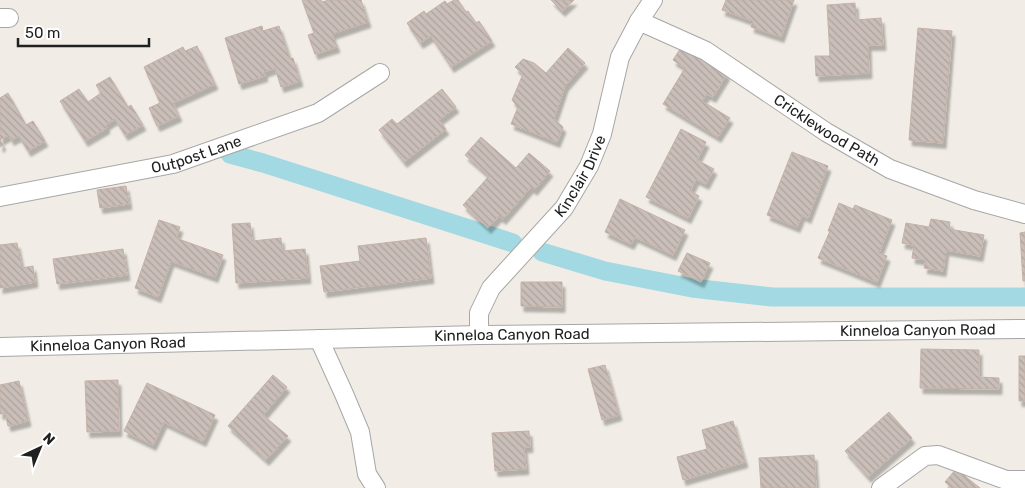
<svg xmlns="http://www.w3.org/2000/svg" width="1025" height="488" viewBox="0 0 1025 488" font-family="Rubik,sans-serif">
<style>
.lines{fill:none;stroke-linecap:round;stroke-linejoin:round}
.canal{stroke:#a3d9e2;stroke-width:19}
.building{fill:url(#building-back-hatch);stroke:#c4b1a7;filter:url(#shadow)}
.minor-casing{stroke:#a7a7a7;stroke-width:20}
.minor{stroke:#fff;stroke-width:18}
.labels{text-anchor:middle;stroke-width:4.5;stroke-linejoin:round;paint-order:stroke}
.street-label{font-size:15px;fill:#202020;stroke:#fff}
</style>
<defs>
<pattern id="building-back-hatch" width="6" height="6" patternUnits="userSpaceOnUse" patternTransform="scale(1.25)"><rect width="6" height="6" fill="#cabeb8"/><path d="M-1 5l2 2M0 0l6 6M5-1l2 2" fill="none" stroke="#ada39e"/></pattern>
<filter id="shadow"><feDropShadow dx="3" dy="5.5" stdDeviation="1" flood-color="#0004"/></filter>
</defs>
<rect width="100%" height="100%" fill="#f1ede6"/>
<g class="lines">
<path class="canal" d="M230 154 263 163 513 243
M542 252 605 271 692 288 772 297H1025"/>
</g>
<path class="building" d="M302 0H321L322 2 329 0H361L368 22 332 34 337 47 315 54 308 35 314 33Z
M454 0H458L466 12 468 11 476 23 479 21 492 41 451 67 431 36 420 43 407 23 424 11 426 14 445 1 447 4Z
M551 0H574L562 11Z
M726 0H794L781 37 751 27 753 21 722 10Z
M855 3 856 20 881 18 883 45H868L869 73 816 76 815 56H830L827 5Z
M262 26 263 31 279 26 290 59 293 58 300 81 281 87 275 68 264 72 265 76 239 84 225 38Z
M918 28 952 31 943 143 909 140Z
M197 46 215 84 173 103 179 116 157 126 149 108 160 103 144 67 183 47 185 51Z
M682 46 727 74 713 97 707 94 702 101 730 118 718 137 663 104 685 68 673 60Z
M568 48 585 63 565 86 554 119 563 127 557 142 511 124 518 107 512 100 523 74 515 67 523 59 534 63 546 73Z
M110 77 128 107 131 105 143 125 125 135 115 119 106 125 107 128 85 141 60 101 79 89 88 102 101 93 96 85Z
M442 89 456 107 439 120 446 129 404 162 379 130 392 119 397 124Z
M8 93 26 125 33 121 45 141 28 151 19 136 11 140 9 135 0 140 3 145 0 147V98Z
M681 129 706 142 697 160 714 169 706 184 696 179 690 191 699 196 688 218 646 197Z
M481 137 516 168 529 153 550 171 534 190 531 187 503 219 499 216 488 228 463 205 489 176 465 155Z
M792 152 828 166 808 218 802 215 797 227 767 215Z
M126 186 129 204 100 208 97 190Z
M620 199 685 230 673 255 635 237 631 244 605 232Z
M839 203 853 209 855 205 892 220 879 253 887 256 877 282 818 258 830 231H828Z
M931 219 950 222 949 229 984 235 980 256 946 250 943 271 924 268 926 260 912 258 914 245 902 243 906 223 929 227Z
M159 220 180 227 176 238 223 255 215 277 171 261 158 297 135 288Z
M250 223 252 241 281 238 282 251 305 249 308 278 236 283 232 224Z
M1025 232V281H1023L1020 233Z
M426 238 431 278 324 292 320 266 360 261 358 246Z
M17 243 22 268 33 266 35 282 0 288V245Z
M123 249 127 275 57 284 53 259Z
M687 253 710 263 701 282 678 271Z
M521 282H562V307L521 306Z
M921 349 979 350V377L999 378V389L920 388Z
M1019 356H1025V401H1019Z
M605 365 619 415 602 420 588 369Z
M273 375 287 387 263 415 288 436 266 460 228 426Z
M118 380 119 431 87 432 85 381Z
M19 381 28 421 8 426 5 413 0 414V385Z
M147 383 215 415 203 441 164 422 153 445 124 431Z
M889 412 912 438 868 477 845 451Z
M733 421 745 462 683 480 677 457 707 449 702 430Z
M529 431 530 447H524L526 469 495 471 492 433Z
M814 455 816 488H761L759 458Z
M956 469 980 488H952L945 482Z"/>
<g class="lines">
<defs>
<g id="minor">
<path d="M0 18H9"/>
<path id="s1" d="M639 21 706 51 826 132 890 169 974 200 1025 214"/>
<path id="s2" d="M0 197 173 164 318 113 380 73"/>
<path id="s3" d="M479 335V313L491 288 564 208 589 166 602 134 620 57 639 21 653 0"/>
<path d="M319 339 344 394 360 432 367 474 376 488"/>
<path id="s4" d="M0 347 479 335 1025 329"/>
<path d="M881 488 925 456 938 455 1006 480H1025"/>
</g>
</defs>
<use href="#minor" class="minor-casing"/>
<use href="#minor" class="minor"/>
</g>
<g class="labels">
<g class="street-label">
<text dy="5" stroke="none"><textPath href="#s1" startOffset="218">Cricklewood Path</textPath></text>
<text dy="5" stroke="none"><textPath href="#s2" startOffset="201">Outpost Lane</textPath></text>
<text dy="5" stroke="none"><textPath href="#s3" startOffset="194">Kinclair Drive</textPath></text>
<text dy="5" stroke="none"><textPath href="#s4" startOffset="918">Kinneloa Canyon Road</textPath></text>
<text dy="5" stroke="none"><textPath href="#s4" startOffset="512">Kinneloa Canyon Road</textPath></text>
<text dy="5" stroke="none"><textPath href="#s4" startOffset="108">Kinneloa Canyon Road</textPath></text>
</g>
</g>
<g transform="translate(40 448) rotate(44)" stroke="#ffffff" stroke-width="4" paint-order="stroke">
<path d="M0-4L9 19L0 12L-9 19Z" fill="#202020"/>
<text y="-8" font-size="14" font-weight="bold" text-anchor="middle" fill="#202020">N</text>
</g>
<path d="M18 38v8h131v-8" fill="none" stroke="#202020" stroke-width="2.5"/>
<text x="25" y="38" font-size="15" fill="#202020" stroke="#ffffff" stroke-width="4" paint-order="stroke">50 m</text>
</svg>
